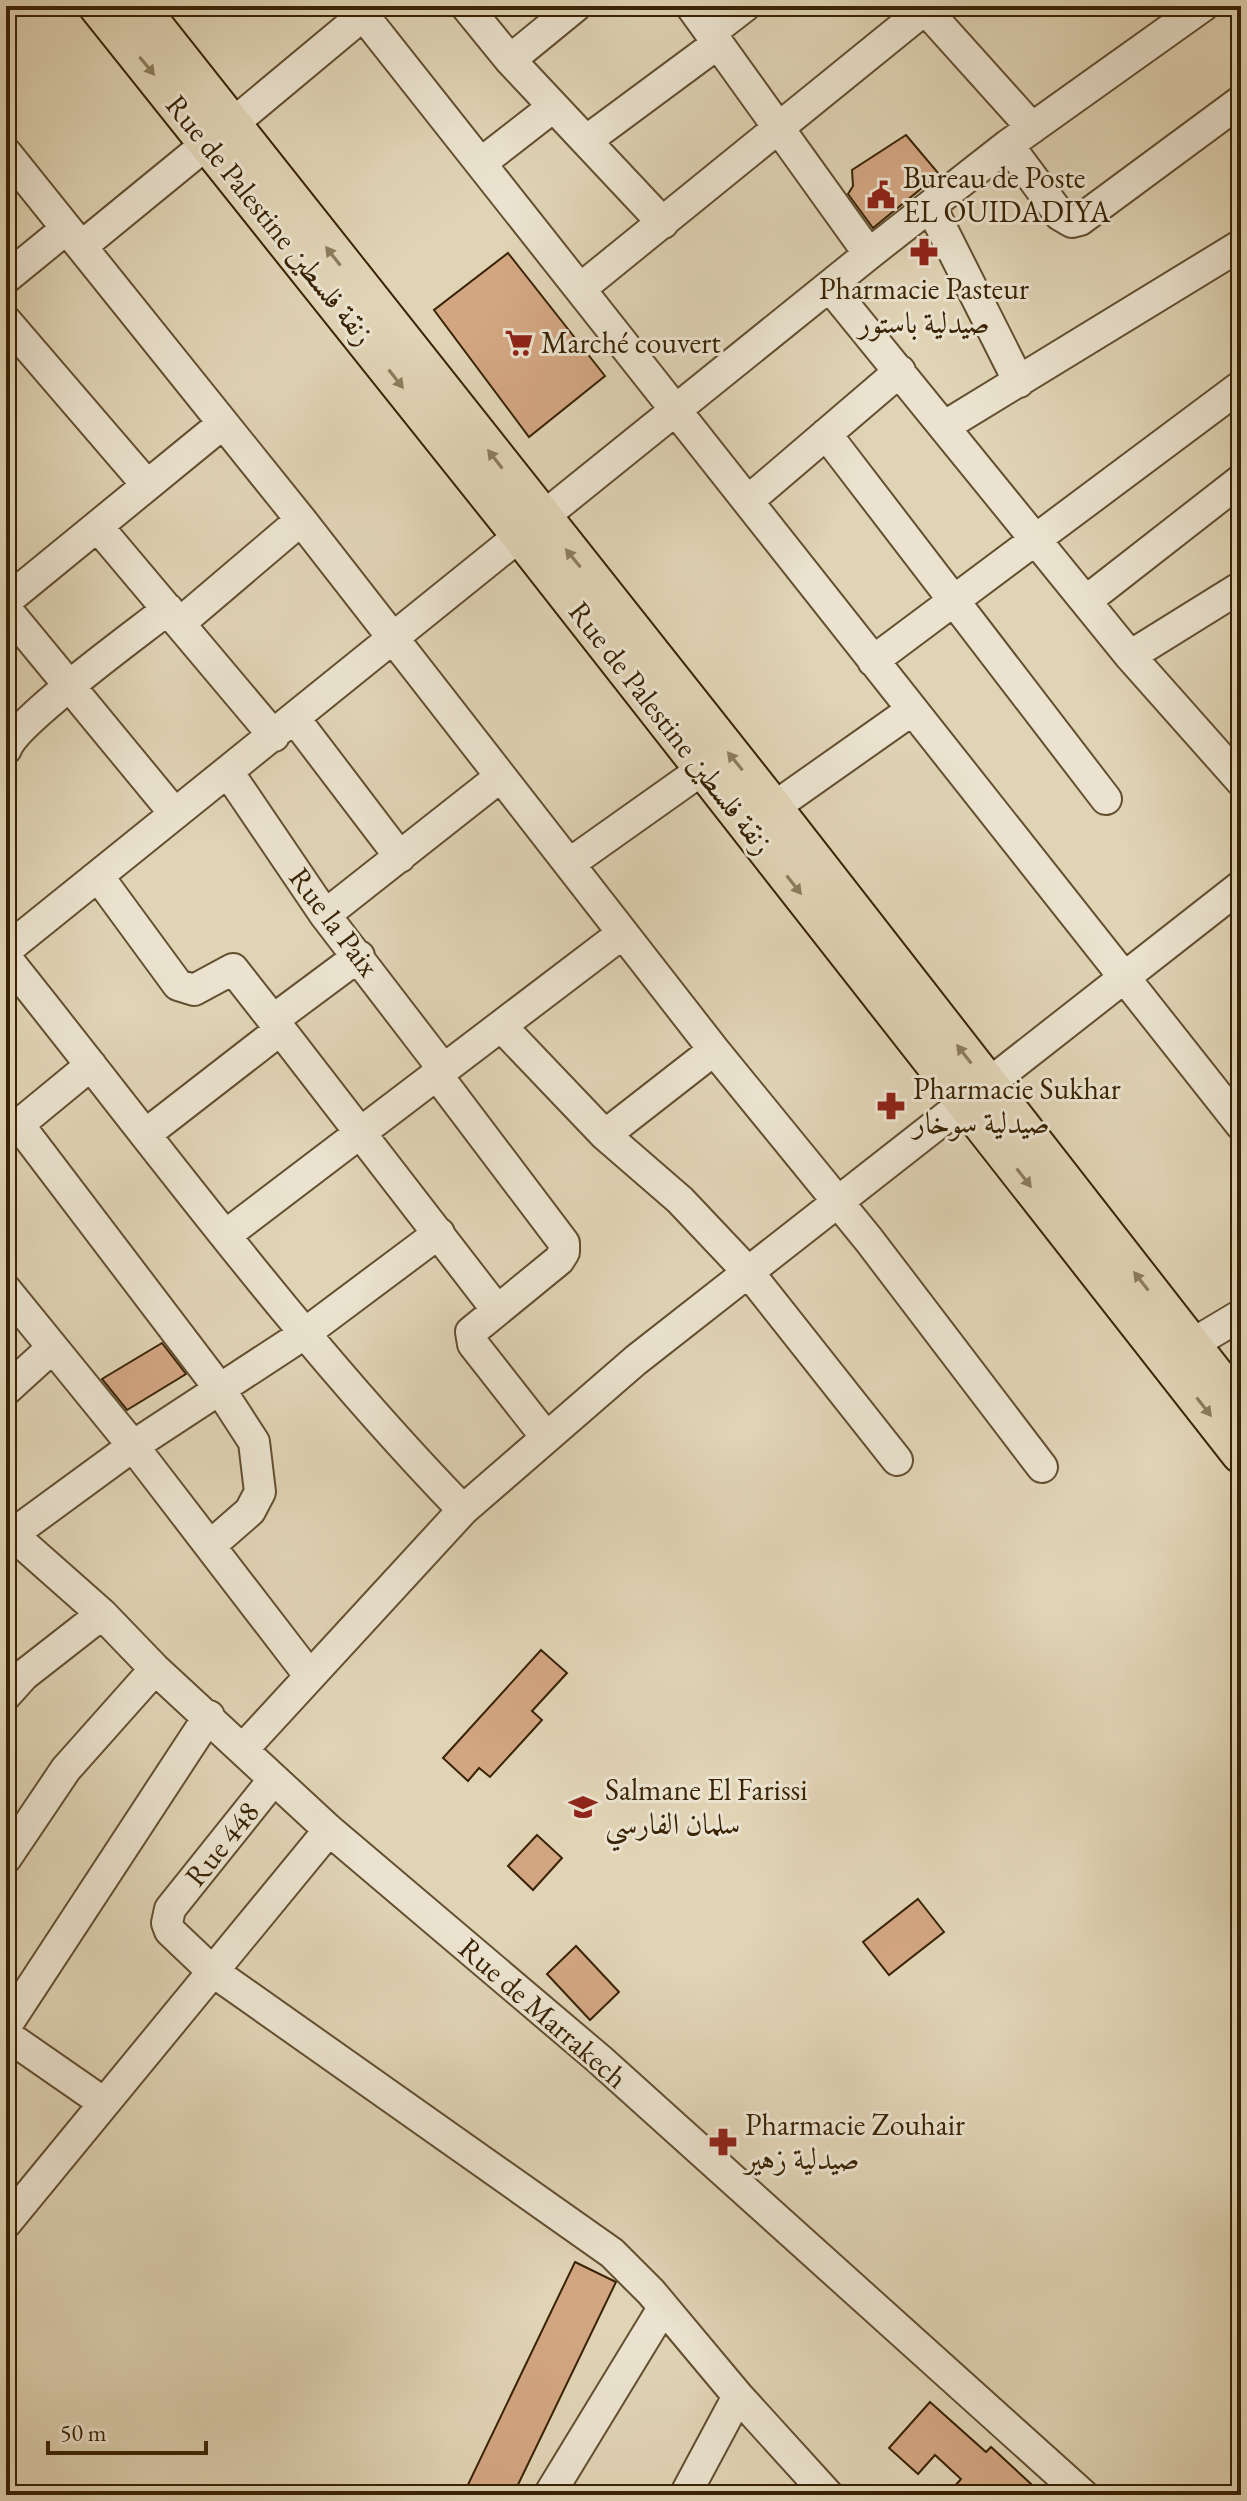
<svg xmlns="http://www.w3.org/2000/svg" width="1247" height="2501" viewBox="0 0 1247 2501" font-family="'EB Garamond',Amiri,serif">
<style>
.building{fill:#d3a682;stroke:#392304;stroke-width:2}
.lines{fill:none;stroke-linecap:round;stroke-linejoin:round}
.minor-casing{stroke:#634f30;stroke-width:34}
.major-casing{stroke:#392304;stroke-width:42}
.minor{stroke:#ebe3cf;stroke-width:30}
.major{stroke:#e0d4b5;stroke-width:38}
.oneway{fill:#8c7c5c}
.labels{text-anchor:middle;stroke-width:6;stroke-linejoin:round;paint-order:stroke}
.poi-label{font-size:30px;fill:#392304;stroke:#ebe3cf;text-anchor:start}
.street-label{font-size:30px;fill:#392304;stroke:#ebe3cf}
</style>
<rect width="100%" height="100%" fill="#e0d4b5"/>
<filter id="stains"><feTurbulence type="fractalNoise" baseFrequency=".0025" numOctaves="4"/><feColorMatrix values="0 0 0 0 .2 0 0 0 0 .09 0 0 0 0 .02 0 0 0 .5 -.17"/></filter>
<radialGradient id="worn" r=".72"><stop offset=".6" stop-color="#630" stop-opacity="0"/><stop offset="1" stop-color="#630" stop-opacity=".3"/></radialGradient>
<path class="building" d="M906 135 939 174 873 228 848 194 853 186 852 170Z
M508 253 605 376 529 437 434 310Z
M162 1343 186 1374 127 1410 102 1379Z
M541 1650 567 1673 532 1711 542 1720 490 1777 479 1768 468 1781 443 1758Z
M537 1835 562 1858 533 1890 508 1866Z
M918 1899 944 1932 889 1975 863 1942Z
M576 1946 619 1992 590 2020 547 1974Z
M575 2262 616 2282 513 2495H463Z
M930 2402 986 2452 991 2447 1043 2495H947L961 2479 935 2455 918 2474 889 2448Z"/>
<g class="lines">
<defs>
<path id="minor" d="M356 6 1241 1125
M466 6 510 60
M576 6 510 60 663 223
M691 6 869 254
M710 33 745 6
M230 126 374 6
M586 141 717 44
M1008 145 1060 215 1072 222 1080 220 1241 101
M6 153 301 520 714 1050 869 1240 1042 1467
M481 163 553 107
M931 207 1019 382
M82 246 209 142
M6 278 66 229
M830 287 1130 656 1241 781
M580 289 925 9 1032 128
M6 321 147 485
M945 426 1241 245
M826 434 1106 799
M748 501 900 371
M98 527 274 736
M6 601 221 425
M1086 601 1241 480
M6 609 175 814
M180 623 301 520
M1130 656 1241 587
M873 661 1241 386
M295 719 400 857
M6 749C16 721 138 633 168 609
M228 772 325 915 444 1070
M773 808 912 710
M569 864 703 769
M98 876 178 985 194 990 233 969 273 1020
M325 915 500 777
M6 950 869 254 1008 145 1203 6
M359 956 273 1020 497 1310
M6 958C156 1145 297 1339 463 1510
M501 1026 605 1135 680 1200 749 1273 897 1460
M437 1075 564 1243V1252L559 1260 471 1332 473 1344 546 1437
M19 1125 219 1388 254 1442 260 1492 250 1511 210 1546
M146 1134 280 1030
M6 1135 91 1065
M605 1135 714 1050
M226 1235 623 933
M6 1290 133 1446 309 1675
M1174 1355 1241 1315
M6 1390 51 1349
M6 1529 102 1614 155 1669 329 1830 599 2059 1083 2495
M6 1539 133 1446 304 1334 439 1233
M6 1695 24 1675 102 1614
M244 1748 463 1510 636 1360 1241 886
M274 1779 170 1909 167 1923 170 1931 211 1970 612 2253 651 2292 738 2396 828 2495
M6 1858 66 1769 155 1669
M6 2026 209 1716
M6 2035 104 2103
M6 2223 329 1830
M549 2495 663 2308
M685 2495 738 2396"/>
<path id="major" d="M98 6 522 537 1241 1454
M138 6 773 808 1241 1409"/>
</defs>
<use href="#minor" class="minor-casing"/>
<use href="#major" class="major-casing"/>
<use href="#minor" class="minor"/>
<use href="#major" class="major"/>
</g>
<defs><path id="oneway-solid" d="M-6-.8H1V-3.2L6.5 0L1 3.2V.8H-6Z" transform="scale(2)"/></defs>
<g class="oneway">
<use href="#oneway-solid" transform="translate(147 66) rotate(51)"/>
<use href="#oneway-solid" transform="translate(333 256) rotate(-128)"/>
<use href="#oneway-solid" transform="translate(396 379) rotate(52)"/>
<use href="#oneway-solid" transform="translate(495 459) rotate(-128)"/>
<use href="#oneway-solid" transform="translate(573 558) rotate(-129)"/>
<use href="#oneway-solid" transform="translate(735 761) rotate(-129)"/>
<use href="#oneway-solid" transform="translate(794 885) rotate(52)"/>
<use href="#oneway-solid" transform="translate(964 1054) rotate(-128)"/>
<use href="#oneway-solid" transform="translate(1024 1178) rotate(52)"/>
<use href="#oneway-solid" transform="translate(1141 1281) rotate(-128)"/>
<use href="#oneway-solid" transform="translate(1204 1407) rotate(52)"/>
</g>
<defs>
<symbol id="civic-bare" viewBox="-9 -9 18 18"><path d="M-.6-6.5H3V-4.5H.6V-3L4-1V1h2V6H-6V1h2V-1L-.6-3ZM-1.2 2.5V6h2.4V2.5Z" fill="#8f2418" stroke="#ebe3cf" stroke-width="2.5" paint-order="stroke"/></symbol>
<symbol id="pharmacy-bare" viewBox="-9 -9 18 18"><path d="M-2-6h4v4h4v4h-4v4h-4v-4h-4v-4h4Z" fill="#8f2418" stroke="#ebe3cf" stroke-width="2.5" paint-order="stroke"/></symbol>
<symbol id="supermarket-bare" viewBox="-9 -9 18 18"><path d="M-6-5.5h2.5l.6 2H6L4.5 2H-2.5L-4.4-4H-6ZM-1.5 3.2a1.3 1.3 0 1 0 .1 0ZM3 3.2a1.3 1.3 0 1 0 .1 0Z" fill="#8f2418" stroke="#ebe3cf" stroke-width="2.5" paint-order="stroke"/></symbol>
<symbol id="school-bare" viewBox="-9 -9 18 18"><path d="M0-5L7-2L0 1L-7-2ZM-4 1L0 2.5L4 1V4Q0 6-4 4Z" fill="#8f2418" stroke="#ebe3cf" stroke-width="2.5" paint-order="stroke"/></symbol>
</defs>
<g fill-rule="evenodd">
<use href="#civic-bare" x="861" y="175" width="40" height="40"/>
<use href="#pharmacy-bare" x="904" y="232" width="40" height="40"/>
<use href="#supermarket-bare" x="499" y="323" width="40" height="40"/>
<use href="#pharmacy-bare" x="871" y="1086" width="40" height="40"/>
<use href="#school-bare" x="563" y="1787" width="40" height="40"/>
<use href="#pharmacy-bare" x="703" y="2122" width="40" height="40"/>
</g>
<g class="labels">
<g class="poi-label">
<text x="903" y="188">Bureau de Poste<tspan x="903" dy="34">EL OUIDADIYA</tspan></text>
<text x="924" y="299" text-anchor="middle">Pharmacie Pasteur<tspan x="924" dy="34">صيدلية باستور</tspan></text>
<text x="541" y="353">Marché couvert</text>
<text x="913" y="1099">Pharmacie Sukhar<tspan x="913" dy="34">صيدلية سوخار</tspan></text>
<text x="605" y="1800">Salmane El Farissi<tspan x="605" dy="34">سلمان الفارسي</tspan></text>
<text x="745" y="2135">Pharmacie Zouhair<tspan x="745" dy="34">صيدلية زهير</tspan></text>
</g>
<g class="street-label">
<text transform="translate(270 220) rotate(51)" y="10">Rue de Palestine زنقة فلسطين</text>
<text transform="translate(671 728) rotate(52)" y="10">Rue de Palestine زنقة فلسطين</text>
<text transform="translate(334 922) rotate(53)" y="10">Rue la Paix</text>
<text transform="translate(222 1844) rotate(-51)" y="10">Rue 448</text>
<text transform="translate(543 2013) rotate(41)" y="10">Rue de Marrakech</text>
</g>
</g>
<rect width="1247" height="2501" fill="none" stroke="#e0d4b5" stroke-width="32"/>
<rect x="8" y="8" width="1231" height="2485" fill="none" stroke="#392304" stroke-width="4"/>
<rect x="16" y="16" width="1215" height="2469" fill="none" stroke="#392304" stroke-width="2"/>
<path d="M48 2441v12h158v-12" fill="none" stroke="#392304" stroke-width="4"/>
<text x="60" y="2441" font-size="24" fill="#392304" stroke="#ebe3cf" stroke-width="6" paint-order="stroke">50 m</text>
<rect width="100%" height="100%" filter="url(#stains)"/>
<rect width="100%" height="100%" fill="url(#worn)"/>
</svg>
